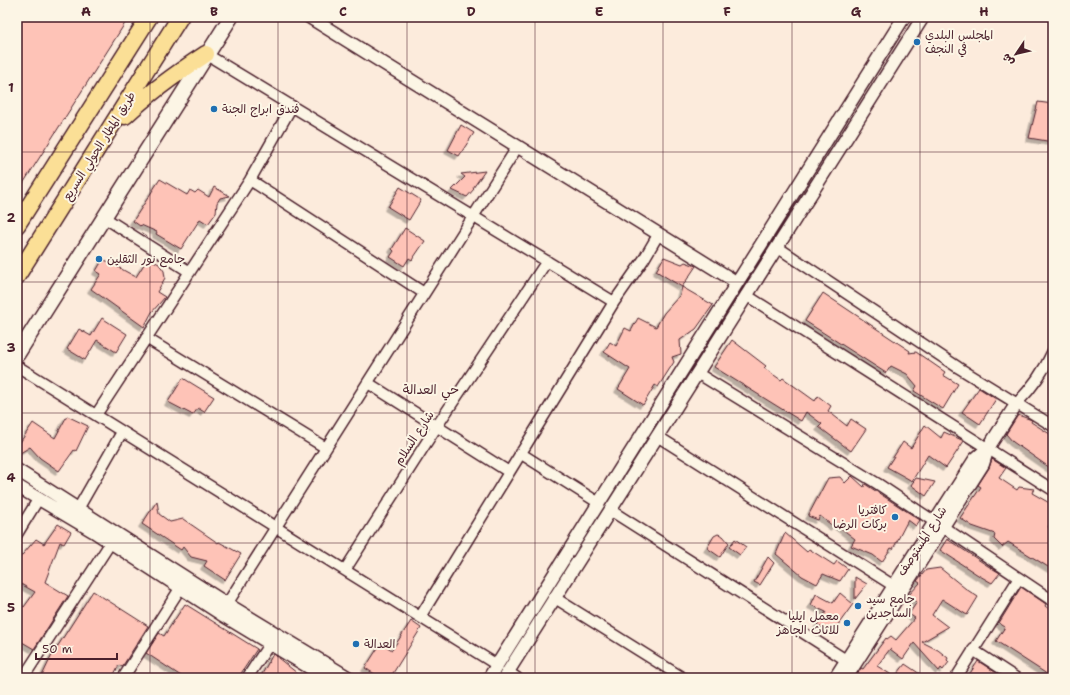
<svg xmlns="http://www.w3.org/2000/svg" width="1070" height="695" viewBox="0 0 1070 695" font-family="'Shantell Sans','Playpen Sans Arabic',sans-serif">
<style>
.building{fill:#fec3b7;stroke:#4a1f2b;filter:url(#shadow)}
.lines{fill:none;stroke-linecap:round;stroke-linejoin:round}
.minor-casing{stroke:#4a1f2b;stroke-width:13}
.tertiary-casing{stroke:#4a1f2b;stroke-width:15}
.secondary-casing{stroke:#4a1f2b;stroke-width:17}
.trunk-casing{stroke:#4a1f2b;stroke-width:19}
.minor{stroke:#fcf5e5;stroke-width:10}
.tertiary{stroke:#fcf5e5;stroke-width:12}
.secondary{stroke:#fcf5e5;stroke-width:14}
.trunk{stroke:#fbdf96;stroke-width:16}
.grid{fill:none;stroke:#4a1f2b;stroke-width:1;stroke-opacity:0.55}
.poi-dot{fill:#1f6fb2;stroke:#fcf5e5;stroke-width:1.5}
.labels{text-anchor:middle;stroke-width:4;stroke-linejoin:round;paint-order:stroke}
.poi-label{font-size:12px;fill:#4a1f2b;stroke:#fcf5e5;text-anchor:start}
.street-label{font-size:12px;fill:#4a1f2b;stroke:#fcf5e5}
.neighbourhood-label{font-size:13px;fill:#4a1f2b;stroke:#fcf5e5}
.neatline{fill:none;stroke:#4a1f2b;stroke-width:1.5}
.grid-label{font-size:13px;text-anchor:middle;font-weight:bold;fill:#4a1f2b}
</style>
<defs>
<filter id="shadow"><feDropShadow dx="-3.5" dy="3.5" stdDeviation="0" flood-color="#0004"/></filter>
</defs>
<rect width="100%" height="100%" fill="#fcebdc"/>
<filter id="ink" filterUnits="userSpaceOnUse"><feTurbulence type="fractalNoise" baseFrequency=".025" numOctaves="2"/><feDisplacementMap in="SourceGraphic" scale="8" xChannelSelector="R" yChannelSelector="G"/><feConvolveMatrix kernelMatrix="1 2 1 2 8 2 1 2 1" color-interpolation-filters="sRGB"/></filter>
<g filter="url(#ink)">
<path class="building" d="M17 17H129L17 193Z
M1038 102 1053 104V142L1029 138Z
M461 125 474 133 459 156 448 150Z
M485 171 473 188 474 189 467 197 452 190 465 177 461 174Z
M160 179 187 195 190 190 195 193 198 190 209 197 214 187 230 196 220 198 217 203 216 213 208 224 200 219 181 249 156 234 157 232 141 225 140 226 133 221Z
M400 187 421 200 409 220 388 207Z
M405 228 425 241 412 260 409 258 404 266 390 257 394 251 392 249Z
M664 257 682 264 685 262 696 266 682 287 656 271Z
M148 258 159 264 164 271 165 278 157 292 165 297 152 312 144 327 91 289 101 274 96 271 103 259 136 277Z
M682 287 713 305 696 329 680 340 681 354 672 357 674 362 658 387 655 385 643 405 618 389 630 369 604 352 610 342 616 346 625 328 631 331 638 318 656 327 664 313 680 295Z
M823 293 910 351 909 353 916 352 945 372 943 375 958 384 943 409 914 391 917 386 907 374 891 366 886 373 805 321Z
M102 318 127 334 116 352 97 340 85 360 67 349 79 329 91 336Z
M732 340 766 366 764 368 781 380 783 378 815 401 818 396 831 406 828 411 847 426 851 419 866 429 851 451 819 427 822 424 806 412 801 421 714 367Z
M183 378 214 397 204 412 198 408 193 415 168 402Z
M979 388 996 399 980 424 962 412Z
M1018 415 1032 420 1031 422 1053 436V470L1013 442 1006 434Z
M67 416 88 426 76 451 74 450 59 471 40 458 30 447 17 455V447L33 423 55 438Z
M925 425 941 438 944 432 964 441 946 468 928 455 912 481 887 467 903 442 911 448Z
M992 459 1006 468 999 478 1017 490 1019 487 1034 489 1032 493 1053 505V520L1048 527 1053 530V570L1008 542 1002 547 994 539 995 534 972 526 960 518 981 487 978 485 989 468Z
M852 476 864 487 865 484 920 520 916 526 908 520 893 549 891 548 882 562 873 555 851 546 855 539 836 524 834 527 820 516 818 520 808 516 828 478 840 477 845 483Z
M916 478 935 482 926 496 911 485Z
M157 501 159 514 170 522 183 519 218 543 219 542 241 554 225 580 204 566 207 561 191 557 183 547 181 550 142 524Z
M58 524 71 532 64 544 60 542 45 582 68 596 34 649 17 639V602L24 607 35 592 17 582V561L36 539 44 544Z
M785 533 807 552 809 549 834 565 837 561 848 569 840 581 823 574 817 584 802 576 776 554Z
M718 534 723 536 729 543 720 557 707 548 714 536Z
M735 539 746 547 740 555 729 547Z
M947 539 988 566 1000 573 992 583 978 575 940 550Z
M768 557 774 563 760 585 754 582Z
M940 568 966 589 978 597 967 615 942 599 932 615 948 627 922 642 938 650 948 658 947 660 949 662 943 670 941 668 939 671 914 643 903 659 890 649 877 666 895 677 905 664 926 678H858L856 676 861 668 863 669 886 638 887 639 891 636 896 640 915 618 909 614 917 602 908 596 920 583 917 581 926 570Z
M855 577 867 584 855 599Z
M1021 587 1046 604 1045 606 1053 612V678L996 641 1005 627 999 623Z
M93 591 148 626 122 667 119 665 112 678H41L52 655Z
M840 593 853 604 835 629 828 631 817 625 826 612 811 605 816 594 833 603Z
M185 604 257 649 238 678H184L146 653 159 633 164 636Z
M411 621 421 628 390 678H381L365 668 381 643 392 650Z
M273 654 297 673 294 678H260Z
M978 661 1004 678H967Z"/>
<g class="lines">
<defs>
<path id="minor" d="M206 54 614 302
M250 180 424 293
M105 218 190 272
M777 247 959 368 1053 426
M746 295 1053 490
M146 338 326 448
M17 366 497 665
M697 373 878 484 935 522
M368 383 509 472
M1017 403C1032 388 1044 371 1053 351
M96 415 250 180 292 106
M657 436 894 586
M520 453 599 503
M78 509 122 432
M610 510 846 660
M943 527 1053 601
M17 534 39 498
M345 570 437 426 547 261
M555 598 683 678
M227 604 518 146
M420 617 614 302 644 259 658 235
M973 650 1016 678
M508 672 517 678
M23 678 111 542
M123 678 181 587
M247 678 270 643
M956 678 1019 578"/>
<path id="tertiary" d="M309 17 736 282
M17 470 227 604 349 678
M17 486 93 531 221 614 327 678
M489 678 904 17
M504 678 923 17
M835 678 975 459 988 448
M846 678 983 464 988 448 1017 403"/>
<path id="secondary" d="M17 355 231 17"/>
<path id="trunk" d="M125 116C150 92 177 73 206 54
M17 225 149 17
M17 276 180 17"/>
</defs>
<use href="#minor" class="minor-casing"/>
<use href="#tertiary" class="tertiary-casing"/>
<use href="#secondary" class="secondary-casing"/>
<use href="#trunk" class="trunk-casing"/>
<use href="#minor" class="minor"/>
<use href="#tertiary" class="tertiary"/>
<use href="#secondary" class="secondary"/>
<use href="#trunk" class="trunk"/>
</g>
</g>
<path class="grid" d="M150 17V678M278 17V678M407 17V678M535 17V678M663 17V678M792 17V678M920 17V678M17 152H1053M17 282H1053M17 413H1053M17 543H1053"/>
<g class="poi-dot">
<circle cx="917" cy="42" r="4"/>
<circle cx="214" cy="109" r="4"/>
<circle cx="99" cy="259" r="4"/>
<circle cx="895" cy="517" r="4"/>
<circle cx="858" cy="606" r="4"/>
<circle cx="847" cy="623" r="4"/>
<circle cx="356" cy="644" r="4"/>
</g>
<g class="labels">
<g class="poi-label">
<text x="925" y="39">المجلس البلدي<tspan x="925" dy="14">في النجف</tspan></text>
<text x="222" y="113">فندق ابراج الجنة</text>
<text x="107" y="263">جامع نور الثقلين</text>
<text x="887" y="514" text-anchor="end">كافتريا<tspan x="887" dy="14">بركات الرضا</tspan></text>
<text x="866" y="603">جامع سيد<tspan x="866" dy="14">الساجدين</tspan></text>
<text x="839" y="620" text-anchor="end">معمل ايليا<tspan x="839" dy="14">للاثاث الجاهز</tspan></text>
<text x="364" y="648">العدالة</text>
</g>
<g class="street-label">
<text transform="translate(99 146) rotate(-58)" y="4">طريق المطار الحولي السريع</text>
<text transform="translate(414 438) rotate(-57)" y="4">شارع السلام</text>
<text transform="translate(922 541) rotate(-57)" y="4">شارع المستوصف</text>
</g>
<g class="neighbourhood-label">
<text x="431" y="394">حي العدالة</text>
</g>
</g>
<rect width="1070" height="695" fill="none" stroke="#fcf5e5" stroke-width="44"/>
<g transform="translate(1016 54) rotate(235)" stroke="#fcf5e5" stroke-width="3" paint-order="stroke">
<path d="M0-3L7 15L0 10L-7 15Z" fill="#4a1f2b"/>
<text y="-6" font-size="11" font-weight="bold" text-anchor="middle" fill="#4a1f2b">ش</text>
</g>
<path d="M36 653v6h81v-6" fill="none" stroke="#4a1f2b" stroke-width="2"/>
<text x="42" y="653" font-size="12" fill="#4a1f2b" stroke="#fcf5e5" stroke-width="3" paint-order="stroke">50 m</text>
<rect x="22" y="22" width="1026" height="651" class="neatline"/>
<g class="grid-label">
<text x="86" y="16">A</text>
<text x="214" y="16">B</text>
<text x="343" y="16">C</text>
<text x="471" y="16">D</text>
<text x="599" y="16">E</text>
<text x="727" y="16">F</text>
<text x="856" y="16">G</text>
<text x="984" y="16">H</text>
<text x="11" y="92">1</text>
<text x="11" y="222">2</text>
<text x="11" y="352">3</text>
<text x="11" y="482">4</text>
<text x="11" y="612">5</text>
</g>
</svg>
